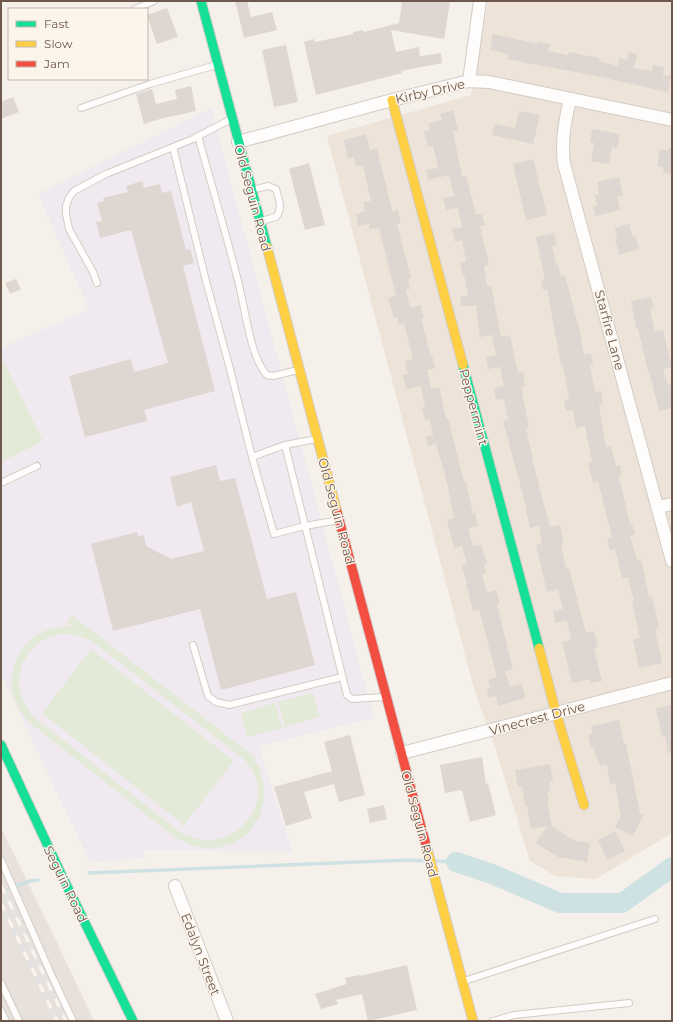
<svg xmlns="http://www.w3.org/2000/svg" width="673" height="1022" viewBox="0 0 673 1022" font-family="Montserrat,sans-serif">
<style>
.residential{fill:#ede3d9}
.industrial{fill:#e7e0db}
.education{fill:#f1e9f0}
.green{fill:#e3ead7;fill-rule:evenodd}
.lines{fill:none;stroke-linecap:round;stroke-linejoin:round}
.stream{stroke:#cee2e3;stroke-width:3.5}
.river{stroke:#cee2e3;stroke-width:20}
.building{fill:#ded6d0}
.lane-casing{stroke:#d2ccc6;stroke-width:8}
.street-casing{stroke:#d2ccc6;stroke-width:14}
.fast-casing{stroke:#d4cdc7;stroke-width:11}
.slow-casing{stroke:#d4cdc7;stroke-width:11}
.jam-casing{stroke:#d4cdc7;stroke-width:11}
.lane{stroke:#fefdfc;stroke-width:6}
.street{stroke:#fefdfc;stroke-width:12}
.fast{stroke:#16e098;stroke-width:9}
.slow{stroke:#ffcf43;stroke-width:9}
.jam{stroke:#f24e42;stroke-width:9}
.rail-casing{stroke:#e4e2e3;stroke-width:4.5}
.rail{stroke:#fcf5ec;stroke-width:3;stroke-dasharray:9;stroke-linecap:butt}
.labels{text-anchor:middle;stroke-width:3;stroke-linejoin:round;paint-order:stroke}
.street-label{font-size:13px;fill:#6f594e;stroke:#fcf5ec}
</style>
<rect width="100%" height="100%" fill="#f5f0ea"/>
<path class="residential" d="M488 1H672V833L596 879 555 876 530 861 496 750 475 692 327 136 471 95Z"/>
<path class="industrial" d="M1 828 51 930 94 1021H1Z"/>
<path class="education" d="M211 108 374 718 259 746 292 852 142 850 145 858 90 862 1 675V348L89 309 38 194Z"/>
<path class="green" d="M1 356 43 441 1 462Z
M72 615 256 758 255 760C279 800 254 852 203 848 194 847 186 843 177 839L30 723C23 715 17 708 14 698 6 676 18 648 36 635 47 628 59 627 71 626L67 622ZM60 634C73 634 82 636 93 642L245 760C249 766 254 771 256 779 264 805 246 832 220 838 217 839 212 841 208 841 199 841 190 836 181 833L34 717C30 711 24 705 22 698 14 679 23 654 40 642 46 638 53 636 60 634Z
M91 649 234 761 184 825 42 713Z
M313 693 320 717 285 727 278 702Z
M275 703 282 728 247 737 241 713Z"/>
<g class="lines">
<path class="stream" d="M436 861 456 862
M89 873 408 860 426 861
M8 889 30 881 38 880"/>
<path class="river" d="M456 862 492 874 560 903H622L672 867"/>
</g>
<path class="building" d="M235 1H247L251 17 272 12 277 30 244 38Z
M402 1 450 2 444 39 391 30 396 52 419 47 420 56 441 53 442 63 401 71 402 73 316 95 304 42 314 39 315 42 353 34V32L363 30 364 32 399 23Z
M167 8 178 37 157 44 147 15Z
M493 34 538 44V42L550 44 548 51 568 55 569 52 599 58V61L618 66 619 58 627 60 629 52 637 54 634 68 652 71 653 65 664 67 663 75 671 76 668 92 596 76 507 59 508 54 490 50Z
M286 45 298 102 274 107 262 50Z
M191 86 196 111 160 119 144 124 136 94 152 89 156 104 177 99 175 90Z
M13 97 19 112 1 119V102Z
M453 110 458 130 453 131 462 177 466 176 476 215 482 214 485 225 480 226 489 264 484 266 487 286 491 285 501 337 510 335 518 373 523 372 525 386 521 387 529 427 526 428 533 459H532L550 527 560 525 564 545H561L566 569 569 568 586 633 594 631 598 647 594 648 602 681 591 683 590 679 572 683 562 642 571 640 567 620 555 623 553 611 563 609 558 589 547 592 536 545 542 544 539 526 530 528 526 511 527 510 503 421 508 420 504 399 496 400 494 388 504 386 500 367 488 369 486 357 496 355 492 335 480 337 476 305 461 307 460 297 468 296 464 274 463 275 460 263 466 261 462 240 455 242 452 229 462 227 458 208 446 210 443 198 454 196 449 175 428 180 426 170 438 168 433 146 428 147 424 131 430 130 428 124 442 120 440 114Z
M519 111 540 115 533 144 492 135 495 124 515 128Z
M592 129 620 134 617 149 612 147 609 164 591 161 594 143 590 142Z
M366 134 370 150 377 148 392 211 398 210 401 224H397L411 278 408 279 410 289 406 290 410 308 420 305 424 318 421 319 431 356 432 355 435 368 427 370 431 389 439 387 446 418H448L464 482H466L473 514 475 513 478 526 468 528 473 546 481 544 487 563 484 564 486 573 482 574 487 593 496 590 500 603 497 604 513 669 505 671 510 687 522 684 525 698 498 706 496 696 489 698 487 689 490 688 488 680 497 677 479 609 473 611 466 584H467L462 566 467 564 462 546 454 548 447 520 454 518 447 482 436 444 428 446 426 437 433 436 430 419 425 420 422 408 425 407 421 386 406 389 403 375 408 374 405 361 413 359 404 324 399 325 397 317 394 318 388 298 396 296 379 228 370 229 369 224 358 226 356 214 365 212 363 202 371 201 363 165 356 166 354 157 348 159 344 140Z
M668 148 672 149V174L663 173 664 168 657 166 660 149 668 151Z
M534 159 540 190H541L547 215 526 220 513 164Z
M309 163 325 225 305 230 289 169Z
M619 177 623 196 617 197 620 210 595 216 593 207 597 206 595 195 599 194 597 182Z
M142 181 144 188 160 184 162 193 171 191 186 250 190 249 194 263 183 266 215 391 144 410 147 421 85 437 69 376 131 359 134 372 168 363 131 230 100 238 96 222 102 221 97 203 104 201 103 198 128 192 126 186Z
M629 224 633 237 636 236 639 249 619 255 615 238 617 237 615 228Z
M554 233 557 245 552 246 556 264H558L561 276 565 275 577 322H578L584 355 591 353 593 365H590L595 392 601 391 603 404 599 405 606 447 611 446 616 466 620 465 622 475 619 476 630 524H632L635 534 630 536 637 560 641 559 649 597 652 596 659 628 655 629 662 663 639 668 633 640 640 638 632 601H634L628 577 622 578 615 549 610 550 607 539 612 537 598 481 593 483 588 463 592 462 585 426 576 428 573 410 566 411 564 400 569 399 563 365H561L547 289 543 290 541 281 545 280 536 237Z
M16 279 21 289 10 294 5 283Z
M651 297 654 307 650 308 655 332 663 330 672 367 663 369 668 385 672 384V408L659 411 649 372H648L638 328H636L631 301Z
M216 465 220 481 235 478 267 599 296 592 315 665 221 690 200 609 113 631 91 544 137 532 138 537 144 535 146 546 171 559 204 551 191 502 177 507 170 477Z
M672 705V753H668L665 736 662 737 656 708Z
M619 720 624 744H626L640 813 644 814 633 836 615 827 621 816 615 783 610 784 607 765 600 766 598 758H596L594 747 591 748 588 735 592 734 591 726Z
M350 735 365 795 339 802 334 784 304 792 312 818 286 826 274 787 332 771 324 742Z
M482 757 486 784 488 783 496 815 470 822 462 790 445 793 440 765Z
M550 764 553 781H549L550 792H547L549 803H547L552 825H550L575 841 590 843 587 862 558 857 536 843 547 826 531 829 527 806H525L522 786 518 787 515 770Z
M384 805 387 819 370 823 367 809Z
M615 831 625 851 607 860 598 840Z
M407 965 417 1010 368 1021 362 994 336 1000 338 1004 321 1009 315 994 347 984 345 978 360 975V976Z"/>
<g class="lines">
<defs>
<path id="lane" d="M135 9 154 1
M81 108 150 84 216 65
M198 136C211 183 225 230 237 277 245 304 249 356 267 375L273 376 298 370
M173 147 206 281 230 369 252 457
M252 190 268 186 276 189C279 200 283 208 276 217L261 221
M97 283 93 272 69 229 66 214V206L69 198 74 191 106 174 193 139 231 119
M316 439 285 445 252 457 274 534 305 526 339 520
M285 445 347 695 352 699 384 697
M1 483 37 466
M193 645 208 696 216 702 229 705 342 677
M1 860 50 972 73 1021
M464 981 655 919
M1 983 19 1021
M1 1011 6 1021
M493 1021 514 1015 629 1003"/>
<path id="street" d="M469 81 480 1
M570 99C565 121 561 141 564 164L672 561
M238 142 392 100 469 81 489 82 672 120
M658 507 672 504
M402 753 672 683
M175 886 227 1021"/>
<path id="fast" d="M201 1 267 247
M463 365 539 648
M1 745 61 874 133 1021"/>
<path id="slow" d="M392 100 463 365
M267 247 337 512
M539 648 556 713 584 805
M427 849 473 1021"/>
<path id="jam" d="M337 512 427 849"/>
</defs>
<use href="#lane" class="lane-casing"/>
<use href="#street" class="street-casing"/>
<use href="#fast" class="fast-casing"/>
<use href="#slow" class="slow-casing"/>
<use href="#jam" class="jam-casing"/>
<use href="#lane" class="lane"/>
<use href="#street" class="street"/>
<use href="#fast" class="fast"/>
<use href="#slow" class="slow"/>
<use href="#jam" class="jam"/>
<defs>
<path id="rail" d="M1 885 66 1021
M1 903 57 1021"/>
</defs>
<use href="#rail" class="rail-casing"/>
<use href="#rail" class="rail"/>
</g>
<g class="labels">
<g class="street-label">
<text transform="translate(430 91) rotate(-13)" y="5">Kirby Drive</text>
<text transform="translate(253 198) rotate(75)" y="5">Old Seguin Road</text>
<text transform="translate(610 330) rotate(75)" y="5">Starfire Lane</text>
<text transform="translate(474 407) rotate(75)" y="5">Peppermint</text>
<text transform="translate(337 511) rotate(75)" y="5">Old Seguin Road</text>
<text transform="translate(537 718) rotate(-15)" y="5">Vinecrest Drive</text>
<text transform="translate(420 824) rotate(75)" y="5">Old Seguin Road</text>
<text transform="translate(66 884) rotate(64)" y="5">Seguin Road</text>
<text transform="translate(201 954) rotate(69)" y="5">Edalyn Street</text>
</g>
</g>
<rect width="673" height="1022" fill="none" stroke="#6f594e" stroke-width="4"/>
<rect x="8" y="8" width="140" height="72" fill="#fcf5ec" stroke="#c4b7ad"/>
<rect x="16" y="21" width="20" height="6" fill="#16e098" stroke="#c4b7ad"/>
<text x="44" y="28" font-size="12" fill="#6f594e">Fast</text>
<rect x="16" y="41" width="20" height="6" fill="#ffcf43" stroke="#c4b7ad"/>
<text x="44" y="48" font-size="12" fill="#6f594e">Slow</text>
<rect x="16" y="61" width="20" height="6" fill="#f24e42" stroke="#c4b7ad"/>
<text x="44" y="68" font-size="12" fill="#6f594e">Jam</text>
</svg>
